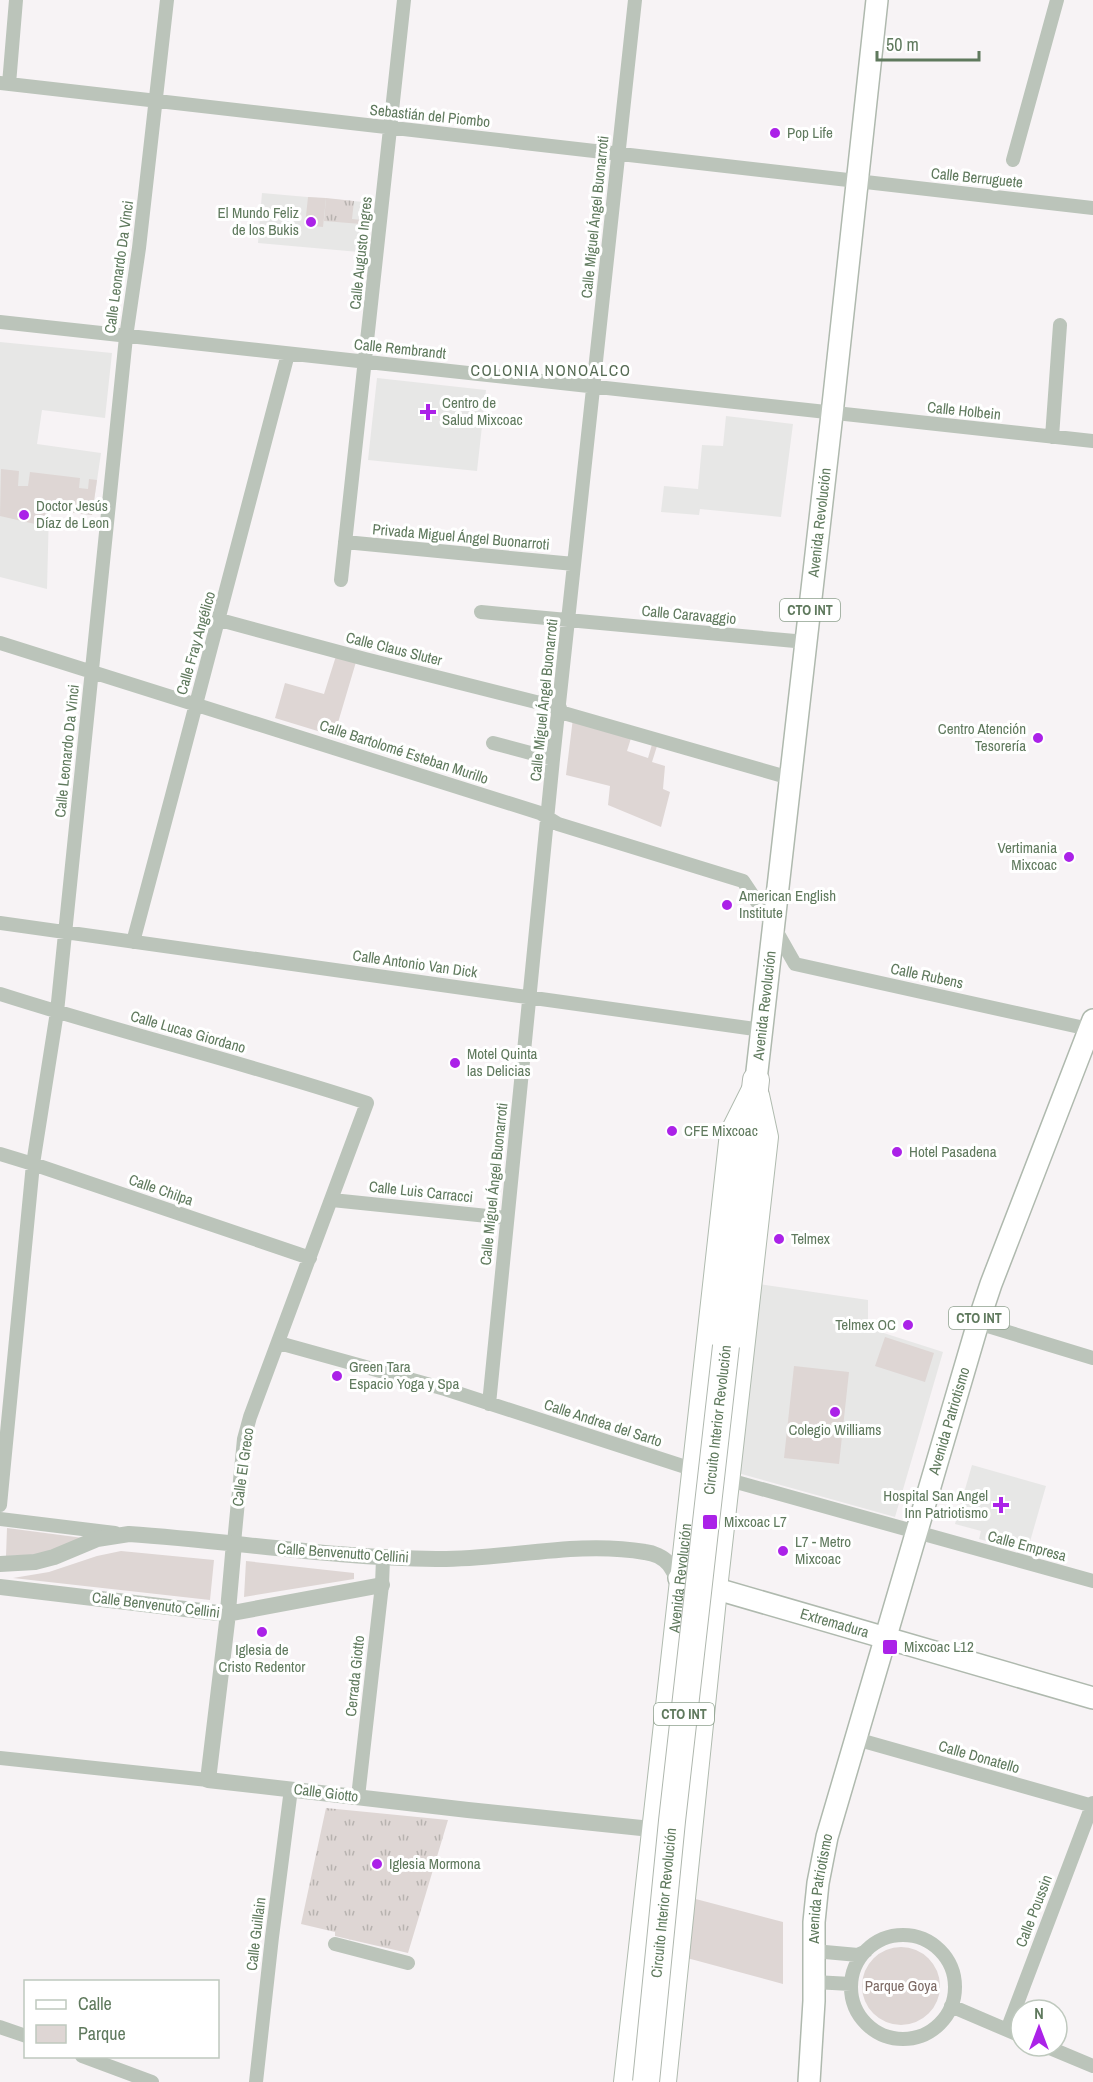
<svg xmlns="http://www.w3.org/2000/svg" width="1093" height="2082" viewBox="0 0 1093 2082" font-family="'Archivo Narrow',sans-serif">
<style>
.built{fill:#e7e7e6}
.grass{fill:url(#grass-tufts)}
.green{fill:#ded6d4}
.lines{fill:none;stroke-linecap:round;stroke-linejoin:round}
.secondary-casing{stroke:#b0bbaf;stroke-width:22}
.primary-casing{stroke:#afb9ae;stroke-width:24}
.motorway-casing{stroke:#afb7ae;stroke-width:28}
.minor{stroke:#bbc4ba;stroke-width:14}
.tertiary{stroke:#bbc4ba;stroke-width:16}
.secondary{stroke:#fff;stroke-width:20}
.primary{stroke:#fff;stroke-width:21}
.motorway{stroke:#fff;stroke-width:26}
.motorway-bridge-casing{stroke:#afb7ae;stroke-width:28;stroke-linecap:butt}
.motorway-bridge{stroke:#fff;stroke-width:26}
.poi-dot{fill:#ab22e8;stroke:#fff;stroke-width:2}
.labels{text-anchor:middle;stroke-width:6;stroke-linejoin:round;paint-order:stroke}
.shield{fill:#fff;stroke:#8fa18e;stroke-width:1.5}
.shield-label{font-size:14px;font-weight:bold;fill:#5f795d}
.street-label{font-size:15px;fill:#5f795d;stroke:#fff}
.poi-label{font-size:15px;fill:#5f795d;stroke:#fff;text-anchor:start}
.park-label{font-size:15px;fill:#7c6a64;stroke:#fff}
.neighbourhood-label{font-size:16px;letter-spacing:1.5px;fill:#556a53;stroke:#fff}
</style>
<defs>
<pattern id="grass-tufts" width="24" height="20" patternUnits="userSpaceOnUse" patternTransform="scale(1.5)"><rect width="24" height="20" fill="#ded6d4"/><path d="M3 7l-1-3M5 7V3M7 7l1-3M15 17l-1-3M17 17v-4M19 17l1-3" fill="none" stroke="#b7b2af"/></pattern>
</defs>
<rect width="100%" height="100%" fill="#f7f3f5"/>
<path class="built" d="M262 193 364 202 359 252 258 243Z
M0 342 112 353 105 418 42 410 37 444 101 453 92 515 49 510 47 589 0 577Z
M377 378 486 390 477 471 368 460Z
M726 416 793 424 781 517 700 509 699 515 661 512 664 486 698 489 702 445 723 446Z
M759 1284 868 1300V1328L943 1352 895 1517 738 1473Z
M972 1465 1046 1486 1027 1552 979 1539 981 1531 955 1524Z"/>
<path class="grass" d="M326 198 354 201 352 219 362 220 361 224 324 221Z
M326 1808 448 1820 408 1953 335 1936V1932L301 1924Z"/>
<path class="green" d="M308 197 326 198 323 227 305 225Z
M1 469 19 471 18 486H28L30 472 80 478 79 488 88 489 89 479 97 480 92 515 49 510 48 527 0 516Z
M336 656 356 662 334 736 275 718 285 683 324 694Z
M573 718 632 735 627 751 648 758 653 741 658 743 652 762 665 766 663 789 670 792 661 827 608 805 610 786 566 775Z
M885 1337 934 1353 925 1382 875 1366Z
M794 1366 849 1372 839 1464 784 1458Z
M7 1528 91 1539 34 1555 6 1556Z
M121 1551 214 1560 210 1600 13 1578 49 1572 97 1556Z
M246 1561 354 1573V1579L244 1597Z
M692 1898 783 1922V1984L687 1958Z
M862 1986a39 39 0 1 1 78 0a39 39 0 1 1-78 0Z"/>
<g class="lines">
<defs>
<g id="secondary">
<path id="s1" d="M624 2082 730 1133 751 1091"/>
<path d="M666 2082 717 1589 768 1137 759 1095"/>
</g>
<g id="primary">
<path id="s2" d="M756 1080 832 414 877 0"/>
<path id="s3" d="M679 1578 1093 1698"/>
<path id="s4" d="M809 2082 814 2001V1922L818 1883 827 1837 978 1323 991 1284 1093 1020"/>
</g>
<path id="motorway" d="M726 1346 756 1080"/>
</defs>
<use href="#secondary" class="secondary-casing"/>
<use href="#primary" class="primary-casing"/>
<use href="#motorway" class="motorway-casing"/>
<path class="minor" d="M0 83 1093 208
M9 84 16 0
M1013 160 1057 0
M0 322 1093 441
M1052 437 1060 325
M345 542 574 564
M341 580 404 0
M481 612 806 642
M220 620 365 659 560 708
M0 643 540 813 558 824 743 881 774 927 795 964 1093 1030
M560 712 790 778
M493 743 553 759
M0 923 762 1030
M133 942C185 746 238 550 288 354
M0 994C122 1033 246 1063 367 1103L250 1417 244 1439 234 1543
M0 1154 33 1164 310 1258
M332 1200 507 1218
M978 1323 1093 1358
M279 1343 445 1389 701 1472
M489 1404 553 759 635 0
M722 1478 1093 1581
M0 1505 33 1164 57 1012 126 337 139 248 167 0
M0 1519 115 1533
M856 1739 1093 1806
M0 1758 208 1780
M358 1797 382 1585 383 1558
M851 1987a52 52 0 1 1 104 0a52 52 0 1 1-104 0Z
M335 1944 408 1963
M814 1951 858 1955 866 1951
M814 1982 851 1984
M951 2006 1021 2036
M0 2027 26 2036
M1007 2030 1093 1803
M1045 2046 1093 2066
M82 2056 152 2082
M256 2082 272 1937 291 1789"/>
<path class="tertiary" d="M234 1543 227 1622 208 1780 468 1810 651 1829
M0 1564 35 1562 54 1557 97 1539 129 1534C232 1541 333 1558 436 1559 505 1560 576 1540 645 1552 653 1553 663 1557 669 1564 673 1569 674 1574 679 1578
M0 1587 227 1614 382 1585"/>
<use href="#secondary" class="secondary"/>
<use href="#primary" class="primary"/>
<use href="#motorway" class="motorway"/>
<defs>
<g id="motorway-bridge">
<path id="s5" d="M646 2082 672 1821 726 1346"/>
</g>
</defs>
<use href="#motorway-bridge" class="motorway-bridge-casing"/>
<use href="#motorway-bridge" class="motorway-bridge"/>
</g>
<g class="poi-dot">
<circle cx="775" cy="133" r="6"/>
<circle cx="311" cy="222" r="6"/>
<path d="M425 403h6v6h6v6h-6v6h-6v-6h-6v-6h6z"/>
<circle cx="24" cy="515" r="6"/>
<circle cx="1038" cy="738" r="6"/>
<circle cx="1069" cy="857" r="6"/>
<circle cx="727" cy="905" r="6"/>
<circle cx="455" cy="1063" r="6"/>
<circle cx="672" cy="1131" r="6"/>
<circle cx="897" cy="1152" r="6"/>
<circle cx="779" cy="1239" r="6"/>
<circle cx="908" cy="1325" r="6"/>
<circle cx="337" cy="1376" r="6"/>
<circle cx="835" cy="1412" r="6"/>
<path d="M998 1496h6v6h6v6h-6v6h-6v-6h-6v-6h6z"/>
<rect x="702" y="1514" width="16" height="16" rx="3"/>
<circle cx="783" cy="1551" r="6"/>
<circle cx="262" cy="1632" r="6"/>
<rect x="882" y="1639" width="16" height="16" rx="3"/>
<circle cx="377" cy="1864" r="6"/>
</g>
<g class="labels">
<g class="shield">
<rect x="780" y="599" width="60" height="22" rx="4.5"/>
<rect x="949" y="1307" width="60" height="22" rx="4.5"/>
<rect x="654" y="1703" width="60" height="22" rx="4.5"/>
</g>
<g class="shield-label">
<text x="810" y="615">CTO INT</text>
<text x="979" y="1323">CTO INT</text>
<text x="684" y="1719">CTO INT</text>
</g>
<g class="street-label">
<text transform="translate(430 116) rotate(6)" y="5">Sebastián del Piombo</text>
<text transform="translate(977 178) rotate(6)" y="5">Calle Berruguete</text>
<text transform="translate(595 217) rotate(-84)" y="5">Calle Miguel Ángel Buonarroti</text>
<text transform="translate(361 253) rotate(-84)" y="5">Calle Augusto Ingres</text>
<text transform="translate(119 267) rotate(-82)" y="5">Calle Leonardo Da Vinci</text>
<text transform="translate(400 349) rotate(6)" y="5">Calle Rembrandt</text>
<text transform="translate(964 411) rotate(6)" y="5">Calle Holbein</text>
<text dy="5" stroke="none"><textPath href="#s2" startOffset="561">Avenida Revolución</textPath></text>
<text transform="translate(461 537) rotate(5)" y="5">Privada Miguel Ángel Buonarroti</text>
<text transform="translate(689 615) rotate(5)" y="5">Calle Caravaggio</text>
<text transform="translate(196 643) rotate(-74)" y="5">Calle Fray Angélico</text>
<text transform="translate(394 649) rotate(14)" y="5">Calle Claus Sluter</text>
<text transform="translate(544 700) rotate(-84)" y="5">Calle Miguel Ángel Buonarroti</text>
<text transform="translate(67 751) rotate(-84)" y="5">Calle Leonardo Da Vinci</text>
<text transform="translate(404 752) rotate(18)" y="5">Calle Bartolomé Esteban Murillo</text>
<text transform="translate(415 964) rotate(8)" y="5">Calle Antonio Van Dick</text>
<text transform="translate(927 976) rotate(12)" y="5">Calle Rubens</text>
<text dy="5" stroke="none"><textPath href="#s2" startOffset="75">Avenida Revolución</textPath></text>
<text transform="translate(188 1032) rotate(16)" y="5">Calle Lucas Giordano</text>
<text transform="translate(494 1184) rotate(-84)" y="5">Calle Miguel Ángel Buonarroti</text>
<text transform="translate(161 1190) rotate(19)" y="5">Calle Chilpa</text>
<text transform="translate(421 1192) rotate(6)" y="5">Calle Luis Carracci</text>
<text dy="5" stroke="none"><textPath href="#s5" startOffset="666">Circuito Interior Revolución</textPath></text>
<text dy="5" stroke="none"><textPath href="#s4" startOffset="680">Avenida Patriotismo</textPath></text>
<text transform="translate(603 1423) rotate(18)" y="5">Calle Andrea del Sarto</text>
<text transform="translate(243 1467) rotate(-82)" y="5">Calle El Greco</text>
<text transform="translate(1027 1546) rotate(15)" y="5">Calle Empresa</text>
<text transform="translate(343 1553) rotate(4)" y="5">Calle Benvenutto Cellini</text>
<text dy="5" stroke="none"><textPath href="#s1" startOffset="507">Avenida Revolución</textPath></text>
<text transform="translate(156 1605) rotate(7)" y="5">Calle Benvenuto Cellini</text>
<text dy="5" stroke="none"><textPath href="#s3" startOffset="162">Extremadura</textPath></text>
<text transform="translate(355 1676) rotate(-84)" y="5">Cerrada Giotto</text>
<text transform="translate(979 1757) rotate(16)" y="5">Calle Donatello</text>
<text transform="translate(326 1793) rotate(7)" y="5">Calle Giotto</text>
<text dy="5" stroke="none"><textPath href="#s4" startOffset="194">Avenida Patriotismo</textPath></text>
<text dy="5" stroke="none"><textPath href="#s5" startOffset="180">Circuito Interior Revolución</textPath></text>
<text transform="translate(1034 1911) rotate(-69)" y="5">Calle Poussin</text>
<text transform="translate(256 1934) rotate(-83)" y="5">Calle Guillain</text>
</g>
<g class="poi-label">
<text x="787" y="138">Pop Life</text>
<text x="299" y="218" text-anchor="end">El Mundo Feliz<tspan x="299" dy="17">de los Bukis</tspan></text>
<text x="442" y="408">Centro de<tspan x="442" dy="17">Salud Mixcoac</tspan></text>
<text x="36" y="511">Doctor Jesús<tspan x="36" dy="17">Díaz de Leon</tspan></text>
<text x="1026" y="734" text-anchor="end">Centro Atención<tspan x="1026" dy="17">Tesorería</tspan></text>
<text x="1057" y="853" text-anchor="end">Vertimania<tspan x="1057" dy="17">Mixcoac</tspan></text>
<text x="739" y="901">American English<tspan x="739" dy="17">Institute</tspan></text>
<text x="467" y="1059">Motel Quinta<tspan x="467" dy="17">las Delicias</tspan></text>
<text x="684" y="1136">CFE Mixcoac</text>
<text x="909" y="1157">Hotel Pasadena</text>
<text x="791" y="1244">Telmex</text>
<text x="896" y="1330" text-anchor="end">Telmex OC</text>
<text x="349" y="1372">Green Tara<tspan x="349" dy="17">Espacio Yoga y Spa</tspan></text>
<text x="835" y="1435" text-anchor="middle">Colegio Williams</text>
<text x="988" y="1501" text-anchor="end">Hospital San Angel<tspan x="988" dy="17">Inn Patriotismo</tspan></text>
<text x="724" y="1527">Mixcoac L7</text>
<text x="795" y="1547">L7 - Metro<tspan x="795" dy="17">Mixcoac</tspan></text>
<text x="904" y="1652">Mixcoac L12</text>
<text x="262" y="1655" text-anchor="middle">Iglesia de<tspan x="262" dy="17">Cristo Redentor</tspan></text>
<text x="389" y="1869">Iglesia Mormona</text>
</g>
<g class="park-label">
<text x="901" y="1991">Parque Goya</text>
</g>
<g class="neighbourhood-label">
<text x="551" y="376">COLONIA NONOALCO</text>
</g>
</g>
<rect x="24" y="1980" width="195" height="78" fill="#ffffff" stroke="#bfc9be" stroke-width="1.5"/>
<rect x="36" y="2000" width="30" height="9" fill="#ffffff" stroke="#bfc9be" stroke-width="1.5"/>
<text x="78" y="2010" font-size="18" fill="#5f795d">Calle</text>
<rect x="36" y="2025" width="30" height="18" fill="#ded6d4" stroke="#bfc9be" stroke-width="1.5"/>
<text x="78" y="2040" font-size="18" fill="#5f795d">Parque</text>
<g transform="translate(1039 2028)"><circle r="28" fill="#ffffff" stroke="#bfc9be" stroke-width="1.5"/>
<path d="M0-4.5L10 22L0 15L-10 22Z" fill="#ab22e8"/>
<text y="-9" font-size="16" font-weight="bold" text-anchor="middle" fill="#5f795d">N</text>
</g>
<path d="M877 51v9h102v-9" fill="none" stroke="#5f795d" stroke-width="3"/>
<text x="886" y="51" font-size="18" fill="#5f795d" stroke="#ffffff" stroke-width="4.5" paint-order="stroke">50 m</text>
</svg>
